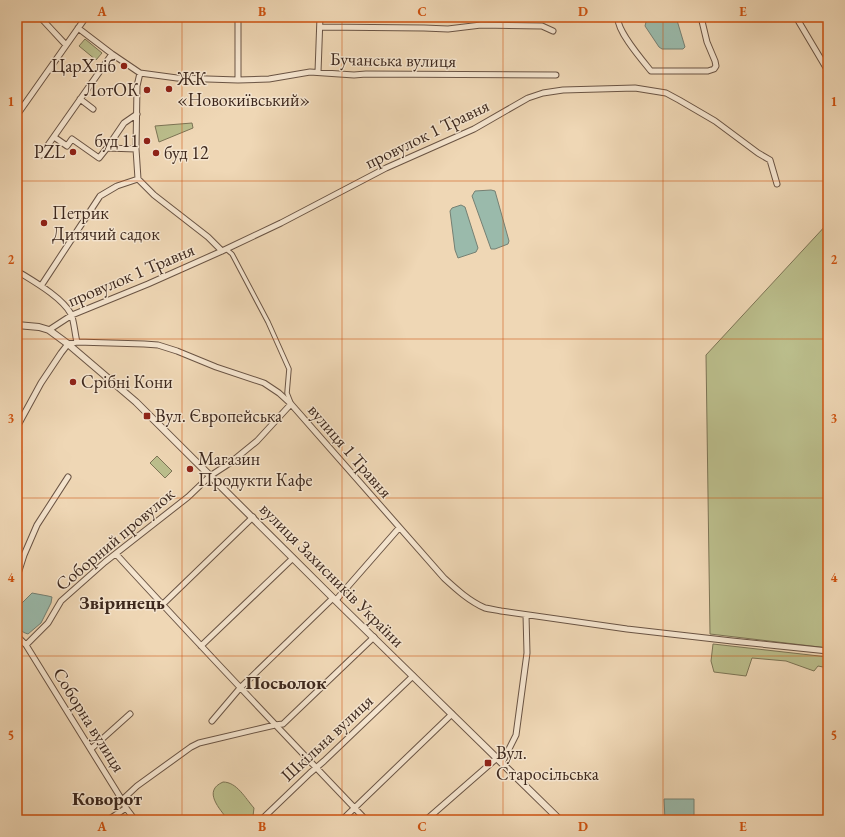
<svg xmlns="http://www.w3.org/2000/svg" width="845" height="837" viewBox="0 0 845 837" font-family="'EB Garamond',serif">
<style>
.green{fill:#bbbe8c;stroke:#7c7455}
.water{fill:#9abaab;stroke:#758073}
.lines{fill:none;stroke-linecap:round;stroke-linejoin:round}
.pedestrian-casing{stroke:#6a5444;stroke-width:5.5}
.minor-casing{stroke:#6a5444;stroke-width:7}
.tertiary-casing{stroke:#6a5444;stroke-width:8}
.pedestrian{stroke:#f5e5cf;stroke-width:3.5}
.minor{stroke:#f5e5cf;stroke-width:5}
.tertiary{stroke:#f5e5cf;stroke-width:6}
.grid{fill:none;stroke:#ce520f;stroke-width:1;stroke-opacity:0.55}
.poi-dot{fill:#8f2418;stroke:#f5e5cf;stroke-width:1.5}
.labels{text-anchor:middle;stroke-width:3;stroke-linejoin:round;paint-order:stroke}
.street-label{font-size:18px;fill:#3e291e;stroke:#f5e5cf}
.poi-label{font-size:18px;fill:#3e291e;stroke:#f5e5cf;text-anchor:start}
.neighbourhood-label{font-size:19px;font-weight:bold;fill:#3e291e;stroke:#f5e5cf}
.neatline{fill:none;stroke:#ce520f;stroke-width:1.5}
.grid-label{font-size:13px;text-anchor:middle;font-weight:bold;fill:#ce520f}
</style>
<rect width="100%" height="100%" fill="#efd7b5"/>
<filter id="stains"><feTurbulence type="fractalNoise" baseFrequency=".005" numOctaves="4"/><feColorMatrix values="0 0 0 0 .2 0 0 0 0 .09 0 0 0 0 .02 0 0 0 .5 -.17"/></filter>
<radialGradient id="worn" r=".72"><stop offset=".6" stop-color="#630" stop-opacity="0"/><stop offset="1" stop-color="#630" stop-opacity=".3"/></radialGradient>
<path class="green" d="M85 39 102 53 96 60 79 46Z
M192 123 193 128 159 142 155 126Z
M828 223V648L710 634 706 355Z
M157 456 172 471 165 478 150 463Z
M713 644 828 657V668L818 666 814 671 786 661 752 658 746 676 714 672 711 661Z
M223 782C237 782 245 798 254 808L253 816 252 820H228C220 809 202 791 223 782Z"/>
<path class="water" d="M659 17H676L685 47 683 49H662L659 47 645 26 646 22Z
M491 190 495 191 509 241 508 244 495 249H491L472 196 475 191Z
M461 205 465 207 478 248 476 252 458 258 455 250 450 211 452 208Z
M32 593 48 596 52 597 51 603 41 623 28 634C14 630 17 620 17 608Z
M664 799H694V820H665Z"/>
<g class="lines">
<defs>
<path id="pedestrian" d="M226 249 232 254 268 322 289 369 287 393 291 403"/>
<path id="minor" d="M40 17 52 30 66 45
M238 17V80
M618 17C616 30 642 60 651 71H708L714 69 716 66 715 61 707 42 701 17
M796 17 828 71
M320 27 424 28 448 29 481 25 542 26 553 31
M78 28 112 54 140 73 177 78 238 80 269 79 310 72 354 75 366 74 556 75
M318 72 320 17
M140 73 137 86 136 149 138 179 154 195 208 237 222 251
M80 99 93 109
M17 115 86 17
M54 137 67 146 72 139 99 158 107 148
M136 149 107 148 124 123 137 114
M41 155 112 54
M17 271C33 281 62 297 71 314 74 320 75 335 77 342
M41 286 100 196 117 186 138 179
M49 330 72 315 148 284 222 251 281 223 386 168 474 129 528 98 543 93 563 90 635 88 666 93 679 100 715 121 758 153 770 160 777 184
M17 427 41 383 61 353 68 344 77 342 144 344 158 345 177 351 216 367 264 383 279 393 291 404 444 578C456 589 469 601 485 608 490 609 496 610 501 611L627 629 732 641 828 651
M116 554C198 644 282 732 366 820
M17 577 24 555 37 525 68 477
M336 600 399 528
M162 605 253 517
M17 636 26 645 122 800 126 808 135 820
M26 645 48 623 61 601 105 562 188 497 210 476 230 463 257 441 291 404
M201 646 293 558
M212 721 240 688 333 598
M91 749 130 714
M122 800 137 786 191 747 199 743 275 725 283 724 374 637
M108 820 126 808
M261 820 310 773 324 761 413 676
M342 820 452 714
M426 820 497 758 502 763 516 735 527 653 526 615"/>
<path id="tertiary" d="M17 325 39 327 49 330 68 344 136 402 333 598 560 820"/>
</defs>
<use href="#pedestrian" class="pedestrian-casing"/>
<use href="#minor" class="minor-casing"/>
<use href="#tertiary" class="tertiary-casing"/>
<use href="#pedestrian" class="pedestrian"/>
<use href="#minor" class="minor"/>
<use href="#tertiary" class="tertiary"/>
</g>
<path class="grid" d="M182 17V820M342 17V820M503 17V820M663 17V820M17 181H828M17 339H828M17 498H828M17 656H828"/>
<g class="poi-dot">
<circle cx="124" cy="66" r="4"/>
<circle cx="169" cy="89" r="4"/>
<circle cx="147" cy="90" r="4"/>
<circle cx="147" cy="141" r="4"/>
<circle cx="73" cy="152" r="4"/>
<circle cx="156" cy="153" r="4"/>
<circle cx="44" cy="223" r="4"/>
<circle cx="73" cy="382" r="4"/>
<rect x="143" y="412" width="8" height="8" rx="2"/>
<circle cx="190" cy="469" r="4"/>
<rect x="484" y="759" width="8" height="8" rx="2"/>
</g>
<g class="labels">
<g class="street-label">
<text transform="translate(393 60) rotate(1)" y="6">Бучанська вулиця</text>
<text transform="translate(427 134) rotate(-26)" y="6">провулок 1 Травня</text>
<text transform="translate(131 275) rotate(-23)" y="6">провулок 1 Травня</text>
<text transform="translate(350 451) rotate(49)" y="6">вулиця 1 Травня</text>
<text transform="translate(115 539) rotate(-40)" y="6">Соборний провулок</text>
<text transform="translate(332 575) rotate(45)" y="6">вулиця Захисників України</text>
<text transform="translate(89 720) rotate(58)" y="6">Соборна вулиця</text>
<text transform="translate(327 738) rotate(-43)" y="6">Шкільна вулиця</text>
</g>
<g class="poi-label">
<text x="116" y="72" text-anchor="end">ЦарХліб</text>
<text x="177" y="85">ЖК<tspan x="177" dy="21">«Новокиївський»</tspan></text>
<text x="139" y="96" text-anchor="end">ЛотОК</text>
<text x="139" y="147" text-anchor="end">буд 11</text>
<text x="65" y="158" text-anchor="end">PZL</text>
<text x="164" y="159">буд 12</text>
<text x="52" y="219">Петрик<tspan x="52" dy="21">Дитячий садок</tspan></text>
<text x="81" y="388">Срібні Кони</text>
<text x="155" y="422">Вул. Європейська</text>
<text x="198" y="465">Магазин<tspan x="198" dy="21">Продукти Кафе</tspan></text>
<text x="496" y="759">Вул.<tspan x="496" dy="21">Старосільська</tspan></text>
</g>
<g class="neighbourhood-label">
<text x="122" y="609">Звіринець</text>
<text x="286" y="689">Посьолок</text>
<text x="107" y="805">Коворот</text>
</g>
</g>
<rect width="845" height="837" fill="none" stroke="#efd7b5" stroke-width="44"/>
<rect x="22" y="22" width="801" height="793" class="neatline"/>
<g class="grid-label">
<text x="102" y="16">A</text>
<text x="262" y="16">B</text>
<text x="422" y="16">C</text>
<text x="583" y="16">D</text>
<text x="743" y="16">E</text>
<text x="11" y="106">1</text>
<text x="834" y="106">1</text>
<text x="11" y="264">2</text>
<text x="834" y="264">2</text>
<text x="11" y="423">3</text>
<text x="834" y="423">3</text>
<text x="11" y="582">4</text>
<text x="834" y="582">4</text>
<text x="11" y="740">5</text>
<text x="834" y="740">5</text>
<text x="102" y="831">A</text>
<text x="262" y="831">B</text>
<text x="422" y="831">C</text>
<text x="583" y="831">D</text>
<text x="743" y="831">E</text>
</g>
<rect width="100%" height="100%" filter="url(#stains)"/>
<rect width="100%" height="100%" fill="url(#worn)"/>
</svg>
